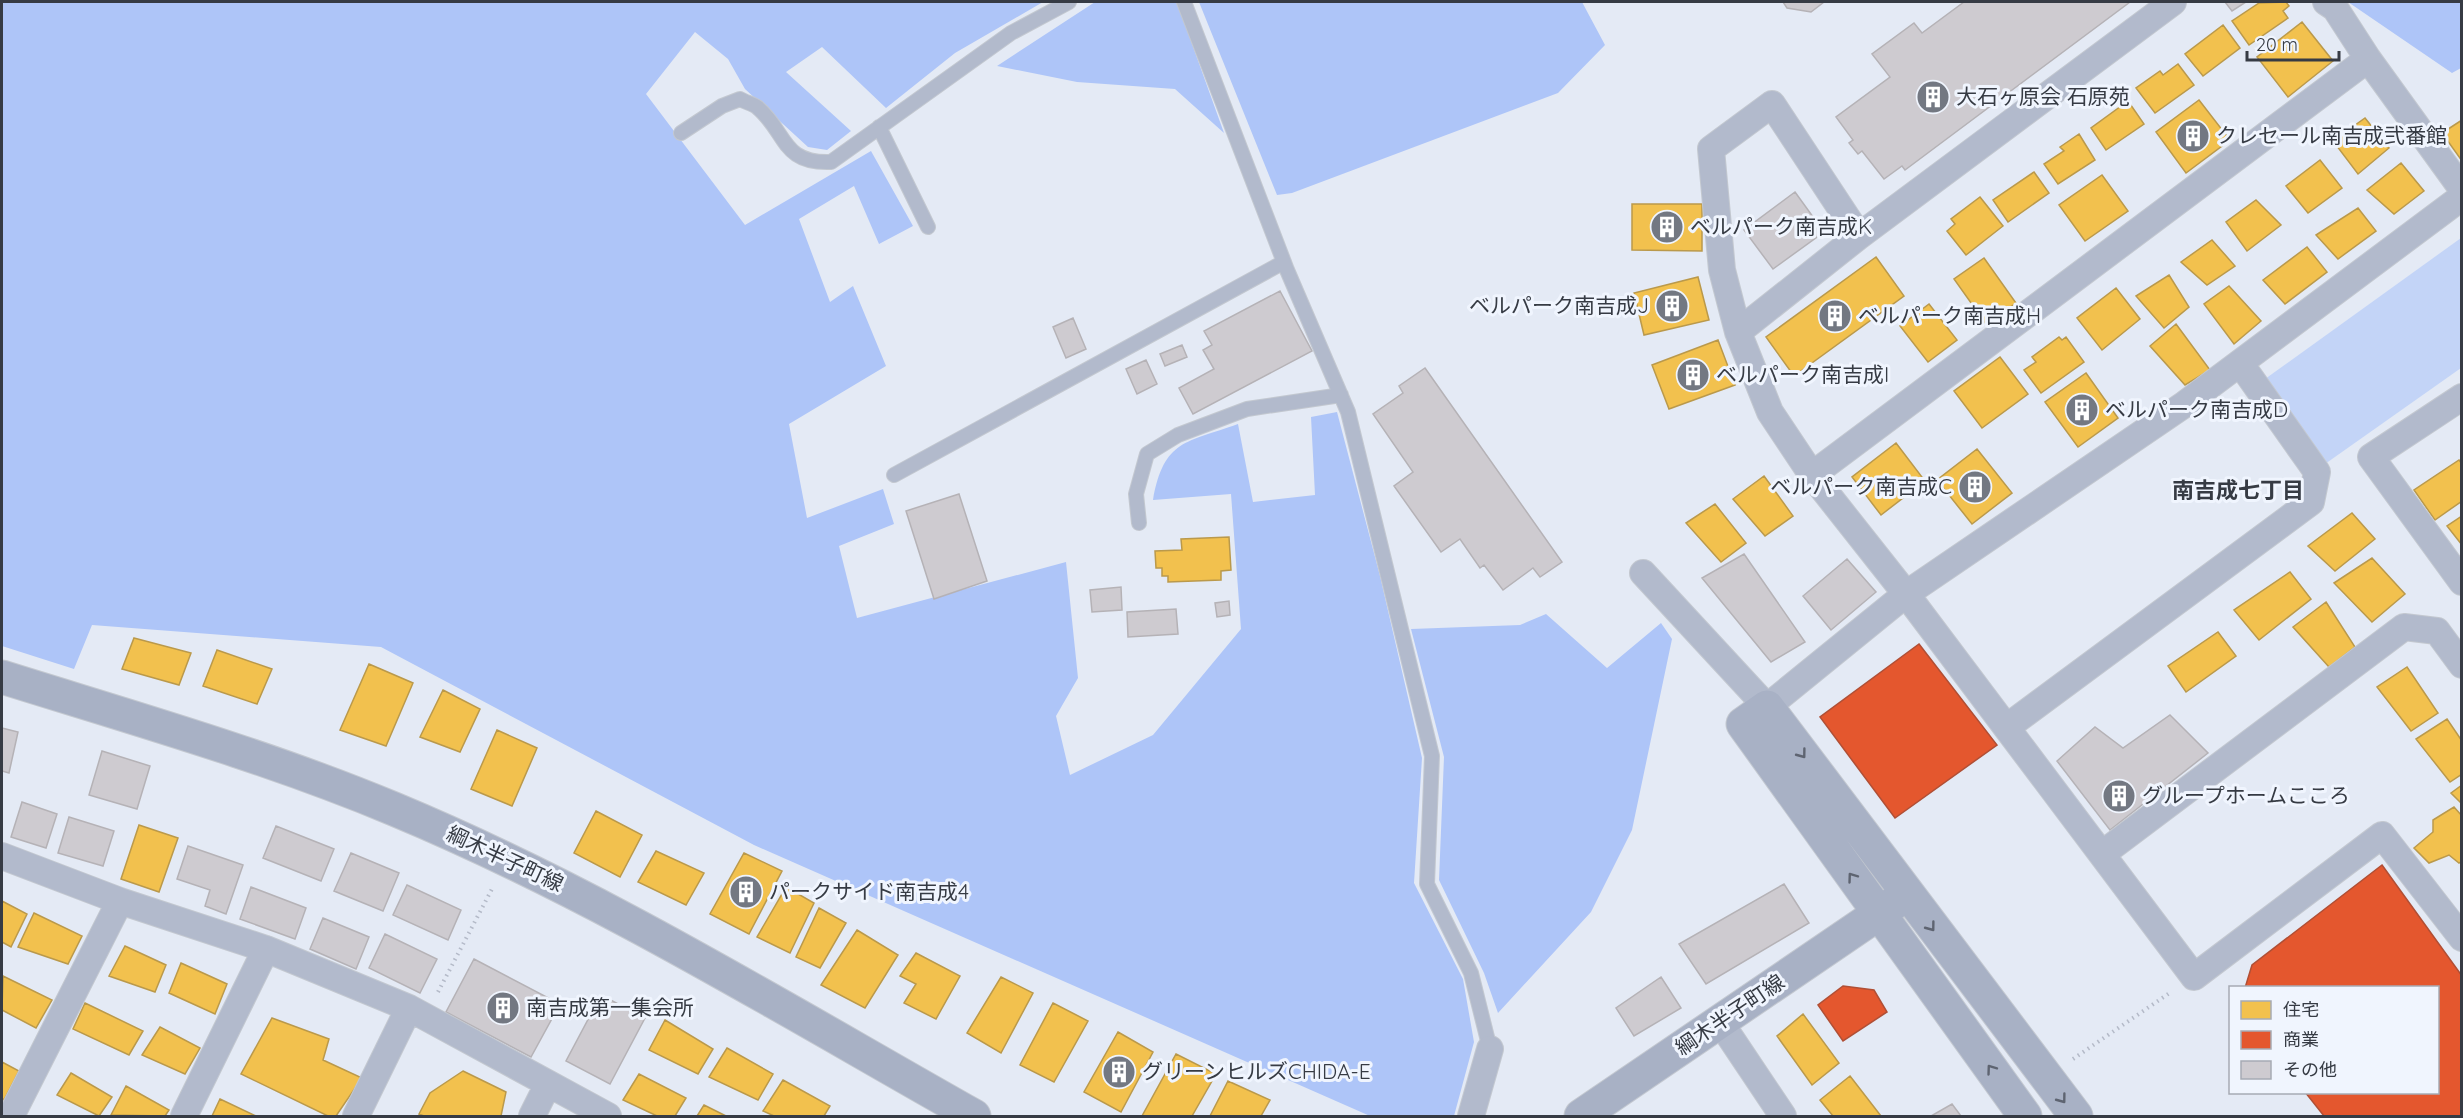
<svg xmlns="http://www.w3.org/2000/svg" width="2463" height="1118" viewBox="0 0 2463 1118" font-family="Quicksand,'Noto Sans JP',sans-serif">
<style>
.green{fill:#c3d4f7}
.forest{fill:#aec5f8}
.homes{fill:#f2c14e;stroke:#ba994b;stroke-width:1.5}
.shops{fill:#e4572e;stroke:#b04f35;stroke-width:1.5}
.building{fill:#cecbd0;stroke:#b5b2b6;stroke-width:1.5}
.lines{fill:none;stroke-linecap:round;stroke-linejoin:round}
.lane-casing{stroke:#c3c8d0;stroke-width:16}
.street-casing{stroke:#c3c8d0;stroke-width:28}
.secondary-casing{stroke:#c3c8d0;stroke-width:35}
.path{stroke:#b4bac8;stroke-width:4;stroke-dasharray:1.5 4.5;stroke-linecap:butt}
.lane{stroke:#b2bacc;stroke-width:14}
.street{stroke:#b2bacc;stroke-width:26}
.secondary{stroke:#a8b1c5;stroke-width:33}
.oneway{stroke:#5e6471}
.labels{text-anchor:middle;stroke-width:6;stroke-linejoin:round;paint-order:stroke}
.poi-label{font-size:21px;fill:#363b44;stroke:#f0f5fe;text-anchor:start}
.street-label{font-size:21px;fill:#363b44;stroke:#f0f5fe}
.neighbourhood-label{font-size:22px;font-weight:bold;fill:#363b44;stroke:#f0f5fe}
</style>
<rect width="100%" height="100%" fill="#e4eaf5"/>
<path class="green" d="M2461 238V368L2325 464 2265 379Z"/>
<path class="forest" d="M2 2H1043L955 53 886 108 822 47 786 72 851 131 827 150 808 147 745 89 728 59 695 32 646 94 745 225 871 151 913 226 879 244 854 186 799 219 830 302 853 286 886 366 789 424 807 518 883 489 894 524 839 546 857 618 1066 562 1078 678 1056 716 1070 775 1153 735 1241 629 1231 494 1153 500C1164 439 1186 443 1238 424L1253 502 1315 495 1311 417 1337 412 1380 576 1422 758 1414 883 1463 979 1474 1042 1454 1116H1370L754 845 381 647 92 625 74 669 2 646Z
M1095 2H1177L1224 133 1175 89 1077 82 997 66Z
M1199 2H1582L1605 45 1558 93 1292 193 1277 195Z
M2348 2H2461V68L2452 73Z
M1546 614 1607 668 1661 623 1672 639 1632 830 1591 912 1498 1013 1484 973 1439 880 1444 757 1411 629 1520 625Z"/>
<path class="homes" d="M2259 3 2286 2 2289 6 2283 11 2288 18 2249 45 2232 21Z
M2302 22 2333 61 2288 97 2257 57Z
M2223 25 2240 48 2203 76 2185 54Z
M2178 64 2194 85 2155 113 2136 88 2160 71 2163 75Z
M2199 100 2230 140 2186 173 2156 132Z
M2128 101 2144 124 2106 150 2091 128Z
M2365 118 2389 148 2358 174 2333 141Z
M2462 120V161L2442 133Z
M2079 134 2095 160 2058 184 2044 164 2064 151 2060 147Z
M2320 160 2342 188 2308 213 2286 186Z
M2401 163 2424 191 2394 214 2367 190Z
M2034 172 2049 193 2008 222 1993 200Z
M2102 175 2128 211 2085 241 2059 205Z
M1980 197 2003 226 1966 255 1947 231 1955 224 1951 219Z
M2256 200 2281 225 2247 251 2226 222Z
M1632 204H1702V251L1632 250Z
M2358 208 2376 231 2338 259 2316 235Z
M2212 240 2235 266 2207 285 2181 262Z
M2307 247 2327 272 2285 304 2263 280Z
M1876 257 1904 296 1794 376 1766 337Z
M1984 258 2016 303 1986 324 1954 279Z
M2169 275 2189 307 2164 328 2136 296Z
M1698 277 1709 320 1644 335 1634 293Z
M2229 286 2261 321 2234 344 2204 304Z
M2116 288 2140 319 2102 350 2077 318Z
M1929 304 1957 340 1928 362 1900 326Z
M2176 324 2210 370 2185 385 2150 346Z
M2059 337 2062 340 2066 337 2084 362 2041 393 2024 370 2036 362 2032 357Z
M1718 340 1735 385 1669 409 1652 365Z
M2000 357 2028 394 1982 428 1954 391Z
M2086 373 2118 418 2078 447 2045 402Z
M1896 443 1925 481 1881 515 1852 477Z
M1977 449 2012 493 1972 524 1937 480Z
M2459 460 2462 464V501L2435 520 2414 490Z
M1764 476 1793 516 1765 536 1733 499Z
M1715 504 1746 543 1721 562 1686 523Z
M2352 513 2375 539 2335 571 2308 546Z
M2462 516V545L2447 526Z
M1229 537 1231 570 1221 571V580L1168 582V576H1162V568H1156L1155 551 1182 550 1181 539Z
M2372 558 2405 594 2372 622 2334 583Z
M2290 572 2311 599 2259 640 2234 610Z
M2326 602 2355 647 2329 667 2293 627Z
M2218 632 2236 656 2186 692 2168 666Z
M134 638 191 653 179 685 122 669Z
M217 650 272 669 257 704 203 686Z
M369 664 413 683 386 746 340 730Z
M2407 667 2438 713 2411 731 2377 687Z
M443 690 480 709 460 752 420 737Z
M2447 719 2462 741V774L2450 782 2416 739Z
M497 730 537 748 512 806 471 789Z
M2462 785V804L2451 793Z
M2454 807 2462 816V861L2459 863 2449 855 2429 863 2414 848 2433 832V820Z
M596 811 642 835 620 877 574 853Z
M139 825 178 838 159 892 121 879Z
M656 851 704 873 686 905 638 882Z
M744 853 782 871 749 934 710 914Z
M786 887 814 903 790 953 757 937Z
M2 901 27 914 11 947 2 942Z
M819 908 846 923 820 968 796 957Z
M34 913 82 936 68 964 18 947Z
M857 930 898 955 865 1008 821 985Z
M125 946 166 965 155 992 109 976Z
M916 953 960 976 936 1019 904 1003 916 984 900 976Z
M181 963 227 984 215 1014 169 993Z
M3 976 52 1000 36 1028 2 1010Z
M1001 977 1033 993 1001 1053 967 1033Z
M85 1003 143 1031 129 1055 73 1029Z
M1053 1003 1088 1021 1054 1082 1020 1065Z
M1803 1014 1839 1063 1812 1085 1777 1036Z
M272 1018 329 1039 323 1060 362 1078 336 1116H328L241 1074Z
M665 1020 713 1049 698 1074 649 1050Z
M160 1027 200 1048 185 1074 142 1055Z
M1118 1032 1153 1052 1121 1112 1084 1092Z
M727 1048 773 1074 758 1100 709 1077Z
M1176 1054 1216 1074 1192 1116H1142Z
M2 1062 19 1071 4 1100 2 1098Z
M463 1071 506 1092 501 1116H424L419 1114 430 1093Z
M71 1073 112 1097 99 1116 57 1095Z
M639 1074 686 1098 675 1116H657L623 1100Z
M1850 1076 1881 1116H1833L1820 1100Z
M783 1080 830 1106 824 1116H774L763 1111Z
M1228 1081 1270 1100 1261 1116H1210Z
M126 1086 169 1110 165 1116 111 1115Z
M220 1099 256 1116H212Z
M704 1105 726 1116H697Z"/>
<path class="shops" d="M1919 644 1997 745 1895 818 1820 717Z
M2382 865 2462 976V1116H2324L2305 1092H2438V988H2245L2252 965Z
M1843 986 1874 990 1887 1012 1843 1041 1818 1005Z"/>
<path class="building" d="M1783 2H1824L1811 12 1787 8Z
M1964 2H2130L1905 170 1902 166 1884 179 1862 151 1858 154 1849 143 1853 140 1836 117 1890 77 1872 54 1914 23 1922 33Z
M2225 2H2246L2232 11Z
M1795 192 1824 232 1773 269 1744 230Z
M1280 291 1312 351 1193 414 1179 388 1214 369 1203 350 1212 345 1204 331Z
M1073 318 1086 349 1066 358 1053 327Z
M1182 345 1187 357 1165 366 1160 354Z
M1146 360 1157 384 1137 394 1126 369Z
M1425 368 1562 562 1540 577 1533 568 1503 590 1484 565 1480 568 1460 539 1441 552 1394 486 1413 472 1373 414 1403 393 1399 386Z
M959 494 987 581 934 599 906 511Z
M1744 554 1805 642 1771 662 1702 578Z
M1847 559 1876 592 1831 630 1803 596Z
M1121 587 1122 610 1092 612 1090 590Z
M1229 601 1230 615 1217 617 1215 603Z
M1176 609 1178 634 1128 637 1127 612Z
M2170 715 2208 753 2110 830 2057 761 2095 727 2123 748Z
M2 728 18 732 9 773 2 771Z
M102 751 150 766 137 809 89 795Z
M22 802 57 814 46 848 11 837Z
M69 817 114 831 103 866 58 853Z
M276 826 334 849 321 881 263 858Z
M188 846 243 865 226 914 205 906 210 890 177 879Z
M351 853 399 873 383 911 334 891Z
M1784 884 1809 923 1706 984 1679 944Z
M407 885 461 910 448 940 393 915Z
M251 887 306 908 295 939 240 919Z
M323 918 369 937 356 969 310 949Z
M385 934 437 959 420 993 369 968Z
M474 959 560 1004 531 1057 446 1012Z
M1661 977 1681 1008 1634 1036 1616 1008Z
M601 995 645 1018 610 1084 566 1061Z
M1952 1104 1961 1116H1931Z"/>
<g class="lines">
<defs>
<path id="lane" d="M1184 2 1287 270 1348 412 1432 756 1427 884 1471 973 1490 1049
M879 127 928 227
M681 133 722 106 740 99C745 102 753 104 757 107 787 132 781 164 831 162L1011 33 1069 2
M894 475 1284 262
M1139 523 1136 494 1147 454 1178 435 1247 409 1341 395"/>
<path id="street" d="M2326 2 2335 8 2368 59 2462 189
M1859 236 1772 104 1711 149 1722 270 1738 332 1770 412 1812 475 1906 594 2194 977 2382 835 2462 938
M1738 332 1859 236 2173 2
M2462 397 2371 457 2462 582
M1812 475 2368 59
M1643 573 1767 707 1906 594 2185 404 2462 197
M2007 727 2311 502 2317 472 2240 363
M2102 854 2404 627 2437 631 2462 665
M2 856 120 901 266 949 409 1008 608 1116
M1720 1022 1783 1116
M11 1116 120 901
M184 1116 266 949
M356 1116 409 1008
M532 1116 548 1084
M1471 1116 1490 1049"/>
<path id="secondary" d="M2 677C133 718 267 756 394 809 596 893 784 1009 974 1116
M1581 1116 1897 901
M2025 1116 1743 724 1767 707 2076 1116"/>
</defs>
<use href="#lane" class="lane-casing"/>
<use href="#street" class="street-casing"/>
<use href="#secondary" class="secondary-casing"/>
<path class="path" d="M438 992 493 887
M2073 1059 2171 992"/>
<use href="#lane" class="lane"/>
<use href="#street" class="street"/>
<use href="#secondary" class="secondary"/>
</g>
<defs><path id="oneway-chevron" d="M-2-3.5L2.5 0L-2 3.5" fill="none" stroke-width="1.6" stroke-linecap="round" stroke-linejoin="round" transform="scale(1.5)"/></defs>
<g class="oneway">
<use href="#oneway-chevron" transform="translate(1802 754) rotate(53)"/>
<use href="#oneway-chevron" transform="translate(1852 877) rotate(-126)"/>
<use href="#oneway-chevron" transform="translate(1931 927) rotate(53)"/>
<use href="#oneway-chevron" transform="translate(1991 1069) rotate(-126)"/>
<use href="#oneway-chevron" transform="translate(2062 1099) rotate(53)"/>
</g>
<defs>
<symbol id="building-disc" viewBox="-11 -11 22 22"><circle r="9.5" fill="#737882" stroke="#f0f5fe"/><path d="M-4-6H4V6H1V3H-1V6H-4ZM-2.5-4.3h1.7v1.8h-1.7ZM.8-4.3h1.7v1.8H.8ZM-2.5-1h1.7V.8h-1.7ZM.8-1h1.7V.8H.8Z" fill="#fff"/></symbol>
</defs>
<g fill-rule="evenodd">
<use href="#building-disc" x="1914" y="78" width="38" height="38"/>
<use href="#building-disc" x="2174" y="117" width="38" height="38"/>
<use href="#building-disc" x="1648" y="208" width="38" height="38"/>
<use href="#building-disc" x="1653" y="287" width="38" height="38"/>
<use href="#building-disc" x="1816" y="297" width="38" height="38"/>
<use href="#building-disc" x="1674" y="356" width="38" height="38"/>
<use href="#building-disc" x="2063" y="391" width="38" height="38"/>
<use href="#building-disc" x="1956" y="468" width="38" height="38"/>
<use href="#building-disc" x="2100" y="777" width="38" height="38"/>
<use href="#building-disc" x="727" y="873" width="38" height="38"/>
<use href="#building-disc" x="484" y="989" width="38" height="38"/>
<use href="#building-disc" x="1100" y="1053" width="38" height="38"/>
</g>
<g class="labels">
<g class="poi-label">
<text x="1956" y="104">大石ヶ原会 石原苑</text>
<text x="2216" y="143">クレセール南吉成弐番館</text>
<text x="1690" y="234">ベルパーク南吉成K</text>
<text x="1649" y="313" text-anchor="end">ベルパーク南吉成J</text>
<text x="1858" y="323">ベルパーク南吉成H</text>
<text x="1716" y="382">ベルパーク南吉成I</text>
<text x="2105" y="417">ベルパーク南吉成D</text>
<text x="1952" y="494" text-anchor="end">ベルパーク南吉成C</text>
<text x="2142" y="803">グループホームこころ</text>
<text x="769" y="899">パークサイド南吉成4</text>
<text x="526" y="1015">南吉成第一集会所</text>
<text x="1142" y="1079">グリーンヒルズCHIDA-E</text>
</g>
<g class="street-label">
<text transform="translate(505 859) rotate(25)" y="7">綱木半子町線</text>
<text transform="translate(1730 1015) rotate(-34)" y="7">綱木半子町線</text>
</g>
<g class="neighbourhood-label">
<text x="2238" y="498">南吉成七丁目</text>
</g>
</g>
<rect width="2463" height="1118" fill="none" stroke="#363b44" stroke-width="6"/>
<rect x="2229" y="986" width="210" height="108" fill="#f0f5fe" stroke="#a6abb4" stroke-width="1.5"/>
<rect x="2241" y="1001" width="30" height="18" fill="#f2c14e" stroke="#a6abb4" stroke-width="1.5"/>
<text x="2283" y="1016" font-size="18" fill="#363b44">住宅</text>
<rect x="2241" y="1031" width="30" height="18" fill="#e4572e" stroke="#a6abb4" stroke-width="1.5"/>
<text x="2283" y="1046" font-size="18" fill="#363b44">商業</text>
<rect x="2241" y="1061" width="30" height="18" fill="#cecbd0" stroke="#a6abb4" stroke-width="1.5"/>
<text x="2283" y="1076" font-size="18" fill="#363b44">その他</text>
<path d="M2247 51v9h92v-9" fill="none" stroke="#363b44" stroke-width="3"/>
<text x="2256" y="51" font-size="18" fill="#363b44" stroke="#f0f5fe" stroke-width="4.5" paint-order="stroke">20 m</text>
</svg>
